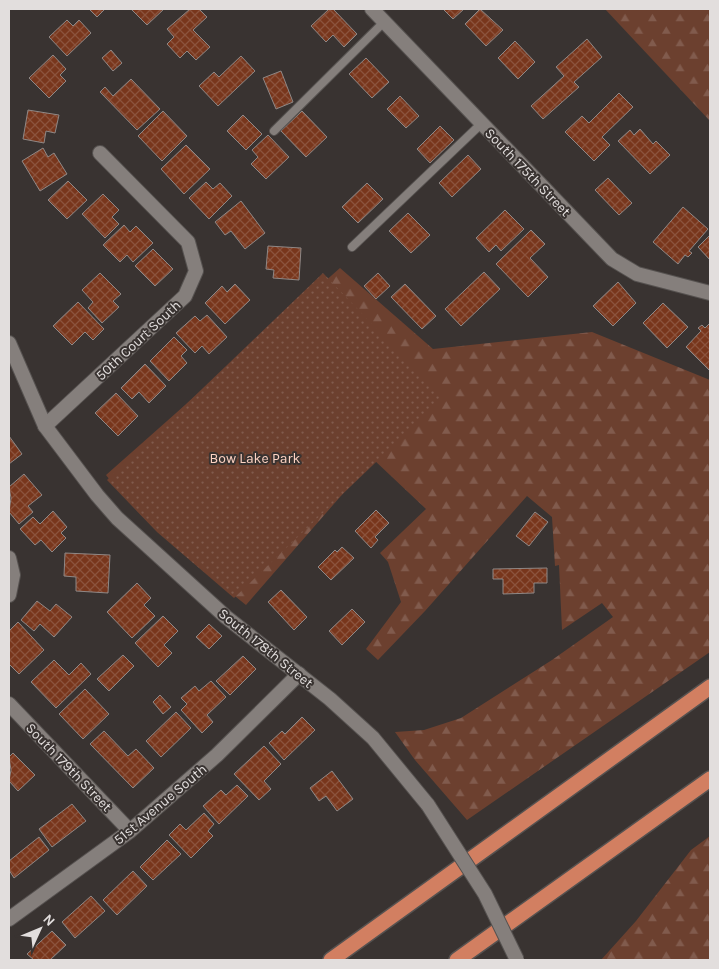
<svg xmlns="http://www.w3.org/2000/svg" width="719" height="969" viewBox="0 0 719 969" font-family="Karla,sans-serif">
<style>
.forest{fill:url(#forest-firs)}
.park{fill:url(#park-dots)}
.building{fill:url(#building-cross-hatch);stroke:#8f8886}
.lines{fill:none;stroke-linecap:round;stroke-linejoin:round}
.service-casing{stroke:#565250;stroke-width:10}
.minor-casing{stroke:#565250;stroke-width:16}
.tertiary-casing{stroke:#565250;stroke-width:16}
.motorway-casing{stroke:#565250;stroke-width:18}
.service{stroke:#857f7c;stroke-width:8}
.minor{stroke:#857f7c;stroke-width:14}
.tertiary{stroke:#857f7c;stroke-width:14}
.motorway{stroke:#d27f61;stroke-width:15}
.tertiary-bridge-casing{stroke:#565250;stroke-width:16;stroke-linecap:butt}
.tertiary-bridge{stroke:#857f7c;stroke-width:14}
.labels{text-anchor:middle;stroke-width:4;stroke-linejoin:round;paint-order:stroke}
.street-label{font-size:14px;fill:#e2dedd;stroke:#393331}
.park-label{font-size:14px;fill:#fdd3c3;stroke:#393331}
</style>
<defs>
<pattern id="forest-firs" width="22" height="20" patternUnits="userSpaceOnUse" patternTransform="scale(1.25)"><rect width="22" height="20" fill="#6c402f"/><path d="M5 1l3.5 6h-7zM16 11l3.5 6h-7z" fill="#815b4d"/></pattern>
<pattern id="park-dots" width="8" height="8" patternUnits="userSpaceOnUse" patternTransform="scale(1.25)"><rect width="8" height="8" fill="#6c402f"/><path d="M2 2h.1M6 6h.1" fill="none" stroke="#815b4d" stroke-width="1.8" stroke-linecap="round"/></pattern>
<pattern id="building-cross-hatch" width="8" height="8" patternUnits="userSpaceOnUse" patternTransform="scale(1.25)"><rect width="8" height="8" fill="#78361c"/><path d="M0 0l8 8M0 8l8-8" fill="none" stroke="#8b533d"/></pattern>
</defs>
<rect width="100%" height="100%" fill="#393331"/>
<path class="forest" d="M605 9H710V121Z
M340 268 433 349 592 332 710 380V652L467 820 415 760 395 732 424 730 461 718 552 660 613 617 602 603 562 630 559 565 555 566 552 517 527 496 425 611 378 660 366 649 401 602 388 562 380 553 426 509 373 459 246 605C197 565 145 526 106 475Z
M710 836V960H601L636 921 691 850Z"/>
<path class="park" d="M323 273 443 398 234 598 157 532 107 480Z"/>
<path class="building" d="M89 9H105L97 17Z
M131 9H164L147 25Z
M190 9H199L207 17 193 30 210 47 196 60 187 51 180 58 167 44 174 37 167 29Z
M329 9H333L357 34 344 47 333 35 326 42 311 26Z
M443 9H464L453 19Z
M480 9 503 30 486 46 465 24Z
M67 20 73 26 79 20 91 33 67 56 49 37Z
M587 39 602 57 574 82 579 87 543 119 531 106 564 76 556 67Z
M515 41 535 62 518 79 498 58Z
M111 50 122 63 113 71 102 58Z
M53 55 66 69 60 75 66 81 49 98 29 78Z
M241 56 255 71 218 106 199 86 214 72 219 77Z
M366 58 389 82 372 98 349 74Z
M281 71 293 102 276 109 263 78Z
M131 79 160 109 137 130 100 92 105 87 113 96Z
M619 93 633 107 602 137 610 145 594 161 565 132 582 116 589 123Z
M400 96 419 116 406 128 387 109Z
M28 110 59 115 55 133 46 131 44 143 23 139Z
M163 111 187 136 162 161 138 136Z
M302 111 327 137 306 157 281 131Z
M243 115 262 134 246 150 227 131Z
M440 126 454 140 430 163 417 149Z
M640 129 653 144 656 141 670 155 650 174 618 141 630 130 634 135Z
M268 135 289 157 266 179 251 164 258 157 252 150Z
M186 145 210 169 184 194 161 169Z
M43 148 48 157 54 153 67 174 40 191 22 161Z
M468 155 481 169 452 197 439 183Z
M608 178 632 203 619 215 595 190Z
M68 181 87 200 67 219 48 200Z
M206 182 213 189 220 183 232 196 209 219 189 198Z
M367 183 383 199 358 223 342 207Z
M103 194 119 210 112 217 119 224 105 238 82 214Z
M241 201 265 233 245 249 231 231 225 235 215 222Z
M683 207 708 229 689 251 692 253 688 257 685 255 678 264 653 242Z
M505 210 524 229 501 251 496 245 489 252 476 238Z
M408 213 430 235 411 253 389 231Z
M124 225 130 232 136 226 153 243 133 262 127 255 120 262 103 245Z
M531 230 545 244 530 258 548 277 528 297 496 264Z
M710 235V260L698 247Z
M268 246 301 248 299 280 273 278 274 270 266 269Z
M153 249 173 269 155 286 135 266Z
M484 272 500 289 461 326 445 309Z
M100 273 121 294 113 301 119 307 102 323 88 308 93 302 82 290Z
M378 273 390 286 376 299 364 286Z
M618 282 636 303 613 326 593 306Z
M235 284 250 300 225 324 205 303 222 286 227 292Z
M405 284 436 316 422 329 391 297Z
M78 302 104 329 93 340 85 332 72 345 53 326Z
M663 303 688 327 667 348 643 323Z
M207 315 227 337 209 354 202 346 195 353 176 333 195 316 200 321Z
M710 323V371L686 347 701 331 698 328 702 325 705 328Z
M174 337 187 350 181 356 187 363 169 381 150 361Z
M145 364 166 386 149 403 139 392 132 399 121 388Z
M116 393 138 416 118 436 95 413Z
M9 436 22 454 9 464Z
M24 474 42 495 28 506 33 512 19 524 9 512 11 498 9 487Z
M376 510 389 523 375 537 378 540 371 548 355 531Z
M53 511 67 527 61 533 66 538 52 552 41 540 35 545 20 529 33 517 40 524Z
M535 512 548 522 529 546 516 536Z
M342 547 354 558 331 580 318 567 335 550 337 552Z
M65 553 110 555 108 593 76 591V577L64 576Z
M547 568V583H534V593L503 594V579H493V569Z
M137 583 151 598 144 605 155 616 132 638 107 612Z
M281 590 307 617 294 630 268 602Z
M37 601 50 611 56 604 72 617 54 637 40 624 34 631 21 620Z
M352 609 365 622 342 645 329 631Z
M163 616 178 631 164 645 172 653 158 667 135 643Z
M18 622 44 650 19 674 9 664V631Z
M209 624 222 636 209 649 196 637Z
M123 655 134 666 109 691 97 679Z
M243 656 256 669 230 695 216 681Z
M54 660 69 675 81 663 91 674 56 708 31 682Z
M211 681 226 697 207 715 213 722 202 733 181 710 187 704 181 698 195 686 199 691Z
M85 689 109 714 83 739 59 714Z
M160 695 171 707 163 714 153 702Z
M176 712 191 728 161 757 146 741Z
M302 717 315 730 284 760 269 743 282 731 285 734Z
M104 731 128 756 136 749 154 768 133 788 90 744Z
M264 746 281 764 264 781 271 789 259 800 234 774Z
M13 753 35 775 18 791 9 781 11 770 9 757Z
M332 771 353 799 337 811 326 796 319 801 310 788Z
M237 785 248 796 219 824 203 806 221 790 226 795Z
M72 804 86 821 52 847 39 829Z
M204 813 214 824 208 831 213 836 191 858 169 835 180 824 186 830Z
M39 837 49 850 14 878 9 870V861Z
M167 840 181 854 153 880 140 867Z
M133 871 147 886 117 915 103 900Z
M91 896 105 911 75 938 62 922Z
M52 931 66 945 50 960H34L27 954Z"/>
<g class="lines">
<defs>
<path id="service" d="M274 131 384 22
M352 247 481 124"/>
<path id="minor" d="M372 9 612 259 637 274 710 293
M45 426 185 296 196 271 188 242 100 153
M9 558 13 575 9 595
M9 704 130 831
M9 919 130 831 217 755 299 674"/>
<path id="tertiary" d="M9 343 45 426 97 495 117 518 226 617 330 699 373 738 428 805"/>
<path id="motorway" d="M331 960 710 687
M457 960 710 779"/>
</defs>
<use href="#service" class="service-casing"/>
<use href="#minor" class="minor-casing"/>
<use href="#tertiary" class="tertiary-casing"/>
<use href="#motorway" class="motorway-casing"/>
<use href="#service" class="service"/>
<use href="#minor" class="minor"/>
<use href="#tertiary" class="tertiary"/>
<use href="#motorway" class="motorway"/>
<defs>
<path id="tertiary-bridge" d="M428 805 485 894 517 960"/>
</defs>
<use href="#tertiary-bridge" class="tertiary-bridge-casing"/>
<use href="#tertiary-bridge" class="tertiary-bridge"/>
</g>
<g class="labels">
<g class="street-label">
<text transform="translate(528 172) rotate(46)" y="5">South 175th Street</text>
<text transform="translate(138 340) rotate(-43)" y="5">50th Court South</text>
<text transform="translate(266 648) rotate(39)" y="5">South 178th Street</text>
<text transform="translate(69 767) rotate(46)" y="5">South 179th Street</text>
<text transform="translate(160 804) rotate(-40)" y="5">51st Avenue South</text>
</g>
<g class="park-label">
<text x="255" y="463">Bow Lake Park</text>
</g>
</g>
<rect width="719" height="969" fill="none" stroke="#e2dedd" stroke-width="20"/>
<g transform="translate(40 929) rotate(46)" stroke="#393331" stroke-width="4" paint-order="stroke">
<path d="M0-4L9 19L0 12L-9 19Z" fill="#e2dedd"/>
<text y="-8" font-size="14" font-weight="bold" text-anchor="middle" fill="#e2dedd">N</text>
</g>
</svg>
